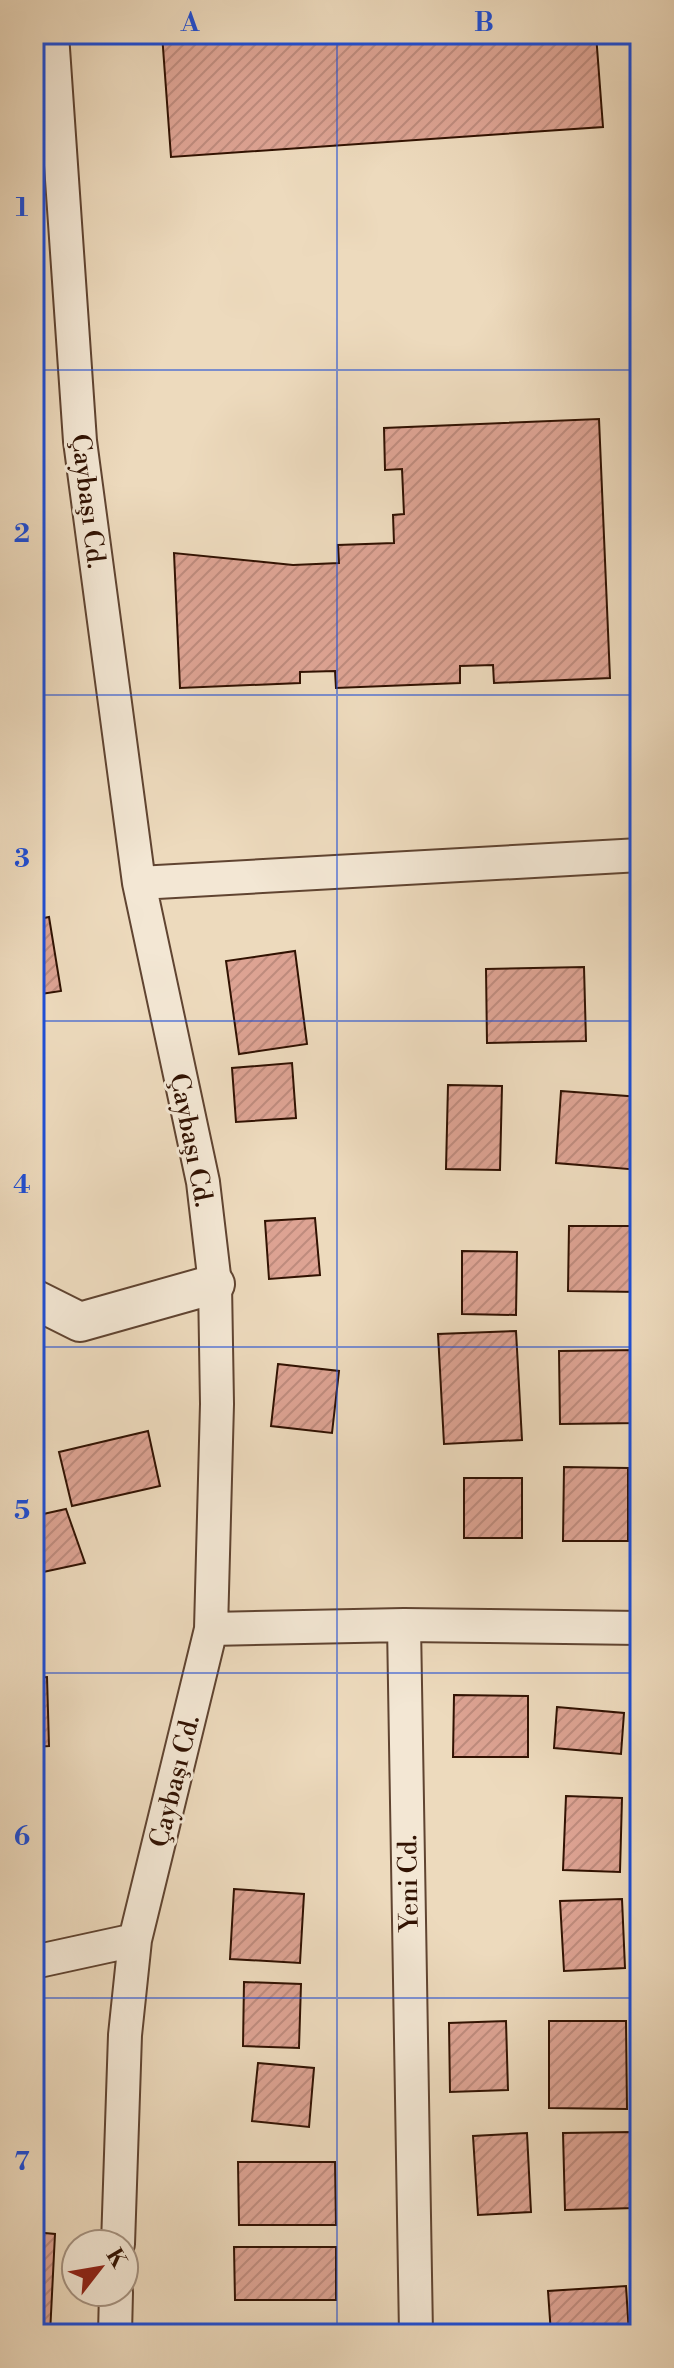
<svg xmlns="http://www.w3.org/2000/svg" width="674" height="2368" viewBox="0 0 674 2368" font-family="'Libre Bodoni',serif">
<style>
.building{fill:url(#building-hatch);stroke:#311202;stroke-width:2}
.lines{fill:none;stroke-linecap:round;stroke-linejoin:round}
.minor-casing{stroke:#604431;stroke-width:36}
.tertiary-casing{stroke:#604431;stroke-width:42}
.minor{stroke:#f3e7d4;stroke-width:32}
.tertiary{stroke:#f3e7d4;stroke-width:38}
.grid{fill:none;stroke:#1d4ed8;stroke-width:2;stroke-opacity:0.55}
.labels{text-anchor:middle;stroke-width:6;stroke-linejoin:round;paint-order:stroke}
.street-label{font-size:26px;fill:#311202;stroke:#f3e7d4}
.neatline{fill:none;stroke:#1d4ed8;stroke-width:3}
.grid-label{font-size:26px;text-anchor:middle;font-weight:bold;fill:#1d4ed8}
</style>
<defs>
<pattern id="building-hatch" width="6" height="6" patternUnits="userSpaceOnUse" patternTransform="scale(2)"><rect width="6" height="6" fill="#dda393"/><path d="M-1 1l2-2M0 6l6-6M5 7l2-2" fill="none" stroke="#be8b7d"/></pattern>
</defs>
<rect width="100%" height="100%" fill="#eddabd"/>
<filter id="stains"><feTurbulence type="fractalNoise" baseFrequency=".0025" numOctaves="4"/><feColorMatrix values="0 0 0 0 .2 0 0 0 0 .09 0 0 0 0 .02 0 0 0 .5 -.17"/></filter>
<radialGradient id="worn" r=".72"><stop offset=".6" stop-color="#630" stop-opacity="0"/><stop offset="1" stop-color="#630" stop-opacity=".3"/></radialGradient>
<path class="building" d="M162 34H596L603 127 171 157Z
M599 419 610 678 494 683 493 665 460 666V683L336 688 335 671 300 672V683L180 688 174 553 293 565 339 563 338 545 394 543 393 515 404 514 402 469 385 470 384 428Z
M49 917 61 991 34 995V920Z
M295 951 307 1044 239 1054 226 961Z
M584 967 586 1041 487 1043 486 969Z
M292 1063 296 1118 236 1122 232 1068Z
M448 1085 502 1086 500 1170 446 1169Z
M561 1091 640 1097V1170L556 1163Z
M315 1218 320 1275 269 1279 265 1221Z
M569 1226H640V1292L568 1291Z
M462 1251 517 1252 516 1315 462 1314Z
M516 1331 522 1440 444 1444 438 1334Z
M640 1350V1423L560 1424 559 1351Z
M278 1364 339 1371 332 1433 271 1426Z
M148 1431 160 1486 72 1506 59 1452Z
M564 1467 628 1468V1541H563Z
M464 1478H522V1538H464Z
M66 1509 85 1563 34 1574V1516Z
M47 1677 49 1746 34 1747V1678Z
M454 1695 528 1696V1757H453Z
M557 1707 624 1713 621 1754 554 1748Z
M566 1796 622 1798 620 1872 563 1870Z
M234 1889 304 1894 300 1963 230 1959Z
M622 1899 625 1968 564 1971 560 1901Z
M244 1982 301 1984 299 2048 243 2046Z
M506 2021 508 2090 450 2092 449 2023Z
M549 2021H626L627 2109 549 2108Z
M258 2063 314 2068 309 2127 252 2121Z
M632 2132 634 2208 565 2210 563 2133Z
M527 2133 531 2212 478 2215 473 2136Z
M238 2162H335L336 2225H239Z
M34 2232 55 2234 50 2334H34Z
M234 2247H336V2300H235Z
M626 2286 629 2334H551L548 2291Z
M253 2325 301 2329V2334H252Z"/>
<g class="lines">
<defs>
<path id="minor" d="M52 34 80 441 139 883 203 1182 215 1284 217 1404 211 1629 135 1940 125 2035 118 2244
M139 883 640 855
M404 1625 640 1628
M211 1629 404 1625 416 2334
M34 1962 135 1940
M115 2334 116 2292"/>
<path id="tertiary" d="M34 1299 80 1322 215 1284"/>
</defs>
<use href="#minor" class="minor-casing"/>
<use href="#tertiary" class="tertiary-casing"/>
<use href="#minor" class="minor"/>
<use href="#tertiary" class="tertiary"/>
</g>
<path class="grid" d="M337 34V2334M34 370H640M34 695H640M34 1021H640M34 1347H640M34 1673H640M34 1998H640"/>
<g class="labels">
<g class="street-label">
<text transform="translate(89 501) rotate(83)" y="9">Çaybaşı Cd.</text>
<text transform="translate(192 1140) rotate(79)" y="9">Çaybaşı Cd.</text>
<text transform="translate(174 1781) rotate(-76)" y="9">Çaybaşı Cd.</text>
<text transform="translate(408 1883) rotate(-91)" y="9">Yeni Cd.</text>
</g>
</g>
<rect width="674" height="2368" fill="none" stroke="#eddabd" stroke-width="88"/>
<g transform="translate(100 2268) rotate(59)"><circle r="38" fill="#f3e7d4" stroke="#a59280" stroke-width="2"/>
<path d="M0-6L14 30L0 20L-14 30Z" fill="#8f2418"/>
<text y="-12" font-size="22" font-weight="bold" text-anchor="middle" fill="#311202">K</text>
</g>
<rect x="44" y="44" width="586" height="2280" class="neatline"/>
<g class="grid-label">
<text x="190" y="31">A</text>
<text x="484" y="31">B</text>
<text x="22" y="216">1</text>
<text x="22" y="542">2</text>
<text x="22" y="867">3</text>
<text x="22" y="1193">4</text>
<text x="22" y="1519">5</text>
<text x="22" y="1845">6</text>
<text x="22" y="2170">7</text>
</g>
<rect width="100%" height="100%" filter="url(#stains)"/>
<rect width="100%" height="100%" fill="url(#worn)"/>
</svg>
